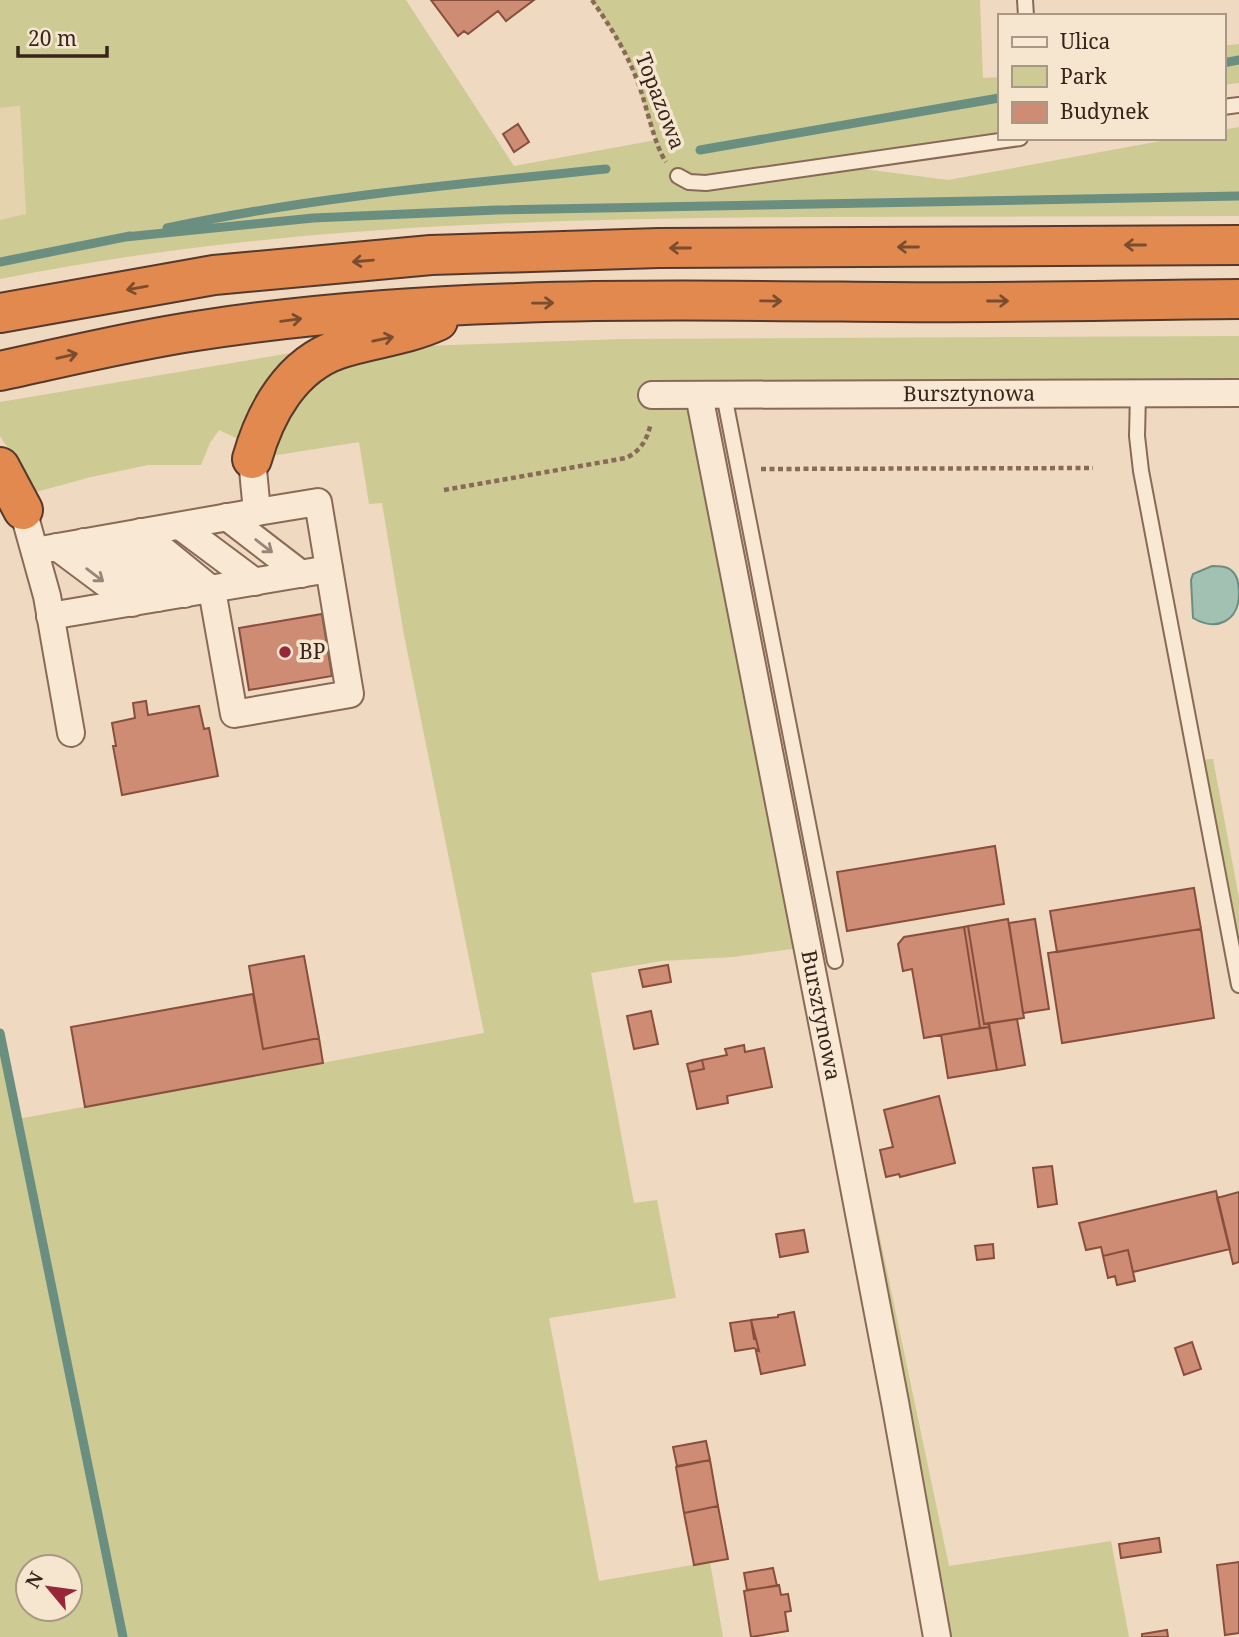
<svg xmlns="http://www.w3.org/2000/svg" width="1239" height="1637" viewBox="0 0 1239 1637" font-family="'Noto Serif',serif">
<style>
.farmland{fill:#e4d3ad}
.green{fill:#cdca94;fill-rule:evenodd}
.water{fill:#a3c1b3;stroke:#6a8f80;stroke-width:2}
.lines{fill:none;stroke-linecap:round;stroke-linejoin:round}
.stream{stroke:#6a8f80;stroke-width:9}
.building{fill:#ce8c75;stroke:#884f3d;stroke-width:2}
.service-casing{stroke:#886a57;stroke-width:18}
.minor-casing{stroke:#886a57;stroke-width:30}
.motorway-casing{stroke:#55392c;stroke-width:42}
.path{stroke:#886a57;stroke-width:4.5;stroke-dasharray:5 3.5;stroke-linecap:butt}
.service{stroke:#f9e8d3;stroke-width:14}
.minor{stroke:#f9e8d3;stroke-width:26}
.motorway{stroke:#e1894e;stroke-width:38}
.oneway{stroke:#7b4d30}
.oneway2{stroke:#988678}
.poi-dot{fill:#982639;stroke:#f6e5cf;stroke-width:2.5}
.labels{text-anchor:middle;stroke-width:7;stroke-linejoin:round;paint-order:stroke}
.street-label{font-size:21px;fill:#37251c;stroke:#f6e5cf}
.poi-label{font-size:21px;fill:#37251c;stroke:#f6e5cf;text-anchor:start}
</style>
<rect width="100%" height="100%" fill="#efd9c0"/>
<path class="farmland" d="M20 106 26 215 0 220V108Z"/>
<path class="green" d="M0 0H406L514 166 656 140 628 58 592 0H980L983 78 999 77V138L842 166 948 180 1177 138H1223V130L1239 127V216C1093 216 948 217 802 217 533 219 264 226 0 279V220L26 214 20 106 0 108Z
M1239 44V83L1223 85V46Z
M1239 336V393L699 395 807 947 733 957 662 961 591 973 634 1203 657 1200 676 1298 549 1318 599 1581 710 1562 723 1637H0V1033L18 1119 484 1033 404 635 382 503 369 504 359 442 252 459 255 447 219 430 210 443 201 465H148L91 477 36 492 0 436V402L291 353 339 349 623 339ZM28 1567H70V1609H28Z
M1213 759 1239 898V985L1197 760Z
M850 1095 949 1566 1111 1541 1129 1637H937L837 1098Z"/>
<path class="water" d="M1212 566C1219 566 1228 566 1233 572 1238 577 1239 586 1239 593 1239 621 1217 632 1193 618L1191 580 1193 574Z"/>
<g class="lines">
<path class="stream" d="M1223 63 1239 60
M700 150 999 98
M167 228C312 197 459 184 606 169
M125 237 313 218 497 210 1239 196
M0 262 130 236
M0 1033 123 1637"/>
</g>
<path class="building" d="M431 0H534L506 21 498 11 468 34 464 31 458 36Z
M518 124 529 142 514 152 503 134Z
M322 614 332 676 249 690 239 628Z
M146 701 148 715 199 706 204 729 209 728 218 776 122 795 113 746H116L112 723 135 718 133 703Z
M995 846 1004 904 847 931 837 872Z
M1194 888 1201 929 1057 952 1050 911Z
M1008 919 1024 1018 984 1024 968 926Z
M1035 919 1049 1009 1023 1013 1009 923Z
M968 926 984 1024 989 1023V1027L980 1028 964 927Z
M964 927 980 1028 924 1038 912 969 903 971 898 944 904 937Z
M1201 929 1214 1018 1062 1043 1048 953Z
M304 956 319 1038 263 1049 249 966Z
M668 965 671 982 643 987 639 970Z
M253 994 263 1049 319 1038 323 1063 85 1107 71 1027Z
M651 1011 658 1044 634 1049 627 1016Z
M1017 1019 1025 1065 997 1070 989 1023Z
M989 1027 997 1070 948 1078 941 1035Z
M744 1045 745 1052 764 1048 772 1087 727 1096 728 1103 697 1109 689 1072 704 1069 702 1060 727 1055 725 1049Z
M702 1060 704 1069 689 1072 687 1064Z
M939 1096 955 1163 900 1177 899 1174 886 1177 880 1150 893 1147 884 1110Z
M1052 1166 1057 1204 1038 1207 1033 1168Z
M1216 1191 1230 1249 1133 1272 1128 1250 1103 1256 1101 1247 1086 1250 1079 1223Z
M1239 1192V1262L1233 1264 1217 1198Z
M804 1230 808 1252 780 1257 776 1234Z
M993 1244 994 1258 977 1260 975 1246Z
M1128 1250 1135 1281 1117 1285 1115 1276 1108 1278 1103 1256Z
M794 1312 805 1365 761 1374 756 1351H759L756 1339H754L751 1320 778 1317V1315Z
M751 1320 759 1351 754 1348 735 1351 730 1323Z
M1192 1342 1201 1369 1184 1375 1175 1348Z
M706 1441 710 1460 677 1466 673 1447Z
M710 1460 718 1506 684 1513 676 1467Z
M718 1506 728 1559 694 1565 684 1513Z
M1159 1538 1161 1552 1121 1558 1119 1544Z
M1239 1562V1633L1225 1635 1217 1565Z
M773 1568 777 1586 747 1590 744 1573Z
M779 1585 781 1595 788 1594 791 1611 785 1612 788 1631 751 1637 744 1591Z
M1167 1630 1168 1637H1142V1634Z"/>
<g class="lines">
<defs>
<path id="service" d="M1025 0 1026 16
M1223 107 1239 105
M678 176 689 182 706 183 1020 138
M1138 393 1137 436 1141 471 1239 985
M724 395 835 961"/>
<g id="minor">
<path id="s1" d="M652 395 1239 393"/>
<path id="s2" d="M699 395 837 1098 895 1402 937 1637"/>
<path d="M23 510 47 596 71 733"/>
<path d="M227 517 301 574"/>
<path d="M180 526 255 582"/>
<path d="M141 532 212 590 234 714 350 694 318 502 257 512 252 459"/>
<path d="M111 538 184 594"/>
<path d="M84 542 157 598"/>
<path d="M57 547 132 603"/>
<path d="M35 551 257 512"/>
<path d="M50 616 329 569"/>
</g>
<path id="motorway" d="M0 313 214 275 431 255 659 248 1239 245
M0 371C65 357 130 341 196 331 425 295 658 300 889 302 1005 303 1122 300 1239 299
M252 459C265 413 291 365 339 349 373 338 405 336 438 321
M0 467 23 510"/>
</defs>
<use href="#service" class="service-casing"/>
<use href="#minor" class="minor-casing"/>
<use href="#motorway" class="motorway-casing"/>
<path class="path" d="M592 0C610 26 626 51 637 80 646 102 654 145 666 162
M761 469 1093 468
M444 490 626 458C642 450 647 439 651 423"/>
<use href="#service" class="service"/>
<use href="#minor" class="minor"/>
<use href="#motorway" class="motorway"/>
</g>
<defs><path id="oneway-shaft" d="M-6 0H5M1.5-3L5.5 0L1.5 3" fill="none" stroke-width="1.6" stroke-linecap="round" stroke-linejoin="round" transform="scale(1.75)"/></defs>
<g class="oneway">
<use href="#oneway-shaft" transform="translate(1135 245) rotate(180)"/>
<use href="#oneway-shaft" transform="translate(908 247) rotate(180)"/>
<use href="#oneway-shaft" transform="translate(680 248) rotate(180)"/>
<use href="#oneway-shaft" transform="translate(363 261) rotate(175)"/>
<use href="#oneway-shaft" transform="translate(137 288) rotate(170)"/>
<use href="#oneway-shaft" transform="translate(771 301) rotate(1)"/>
<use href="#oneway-shaft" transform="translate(998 301)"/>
<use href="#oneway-shaft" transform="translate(543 303) rotate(-1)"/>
<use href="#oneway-shaft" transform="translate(291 320) rotate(-7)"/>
<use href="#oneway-shaft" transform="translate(383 339) rotate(-12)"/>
<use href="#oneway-shaft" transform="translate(67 356) rotate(-13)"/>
</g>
<g class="oneway2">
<use href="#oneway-shaft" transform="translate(264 546) rotate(38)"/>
<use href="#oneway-shaft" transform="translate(95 575) rotate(37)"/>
</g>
<circle class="poi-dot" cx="285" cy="652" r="7"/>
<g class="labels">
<g class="street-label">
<text transform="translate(660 101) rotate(69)" y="7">Topazowa</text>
<text dy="7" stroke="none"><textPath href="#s1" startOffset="317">Bursztynowa</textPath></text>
<text dy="7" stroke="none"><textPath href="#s2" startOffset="632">Bursztynowa</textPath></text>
</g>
<g class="poi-label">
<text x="299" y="659">BP</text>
</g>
</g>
<rect x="998" y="14" width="228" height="126" fill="#f6e5cf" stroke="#aa9887" stroke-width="2"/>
<rect x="1012" y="37" width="35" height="10" fill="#f9e8d3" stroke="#aa9887" stroke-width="2"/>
<text x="1060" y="49" font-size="21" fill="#37251c">Ulica</text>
<rect x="1012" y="66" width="35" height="21" fill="#cdca94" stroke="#aa9887" stroke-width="2"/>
<text x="1060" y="84" font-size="21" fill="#37251c">Park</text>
<rect x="1012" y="102" width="35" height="21" fill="#ce8c75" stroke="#aa9887" stroke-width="2"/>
<text x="1060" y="119" font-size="21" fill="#37251c">Budynek</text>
<g transform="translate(49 1588) rotate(299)"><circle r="33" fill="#f6e5cf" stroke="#aa9887" stroke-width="2"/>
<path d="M0-5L12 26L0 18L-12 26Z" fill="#982639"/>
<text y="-10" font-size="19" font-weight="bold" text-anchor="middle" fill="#37251c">N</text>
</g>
<path d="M18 46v10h89v-10" fill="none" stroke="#37251c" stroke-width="3.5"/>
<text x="28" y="46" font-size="21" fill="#37251c" stroke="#f6e5cf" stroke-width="5" paint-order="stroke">20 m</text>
</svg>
